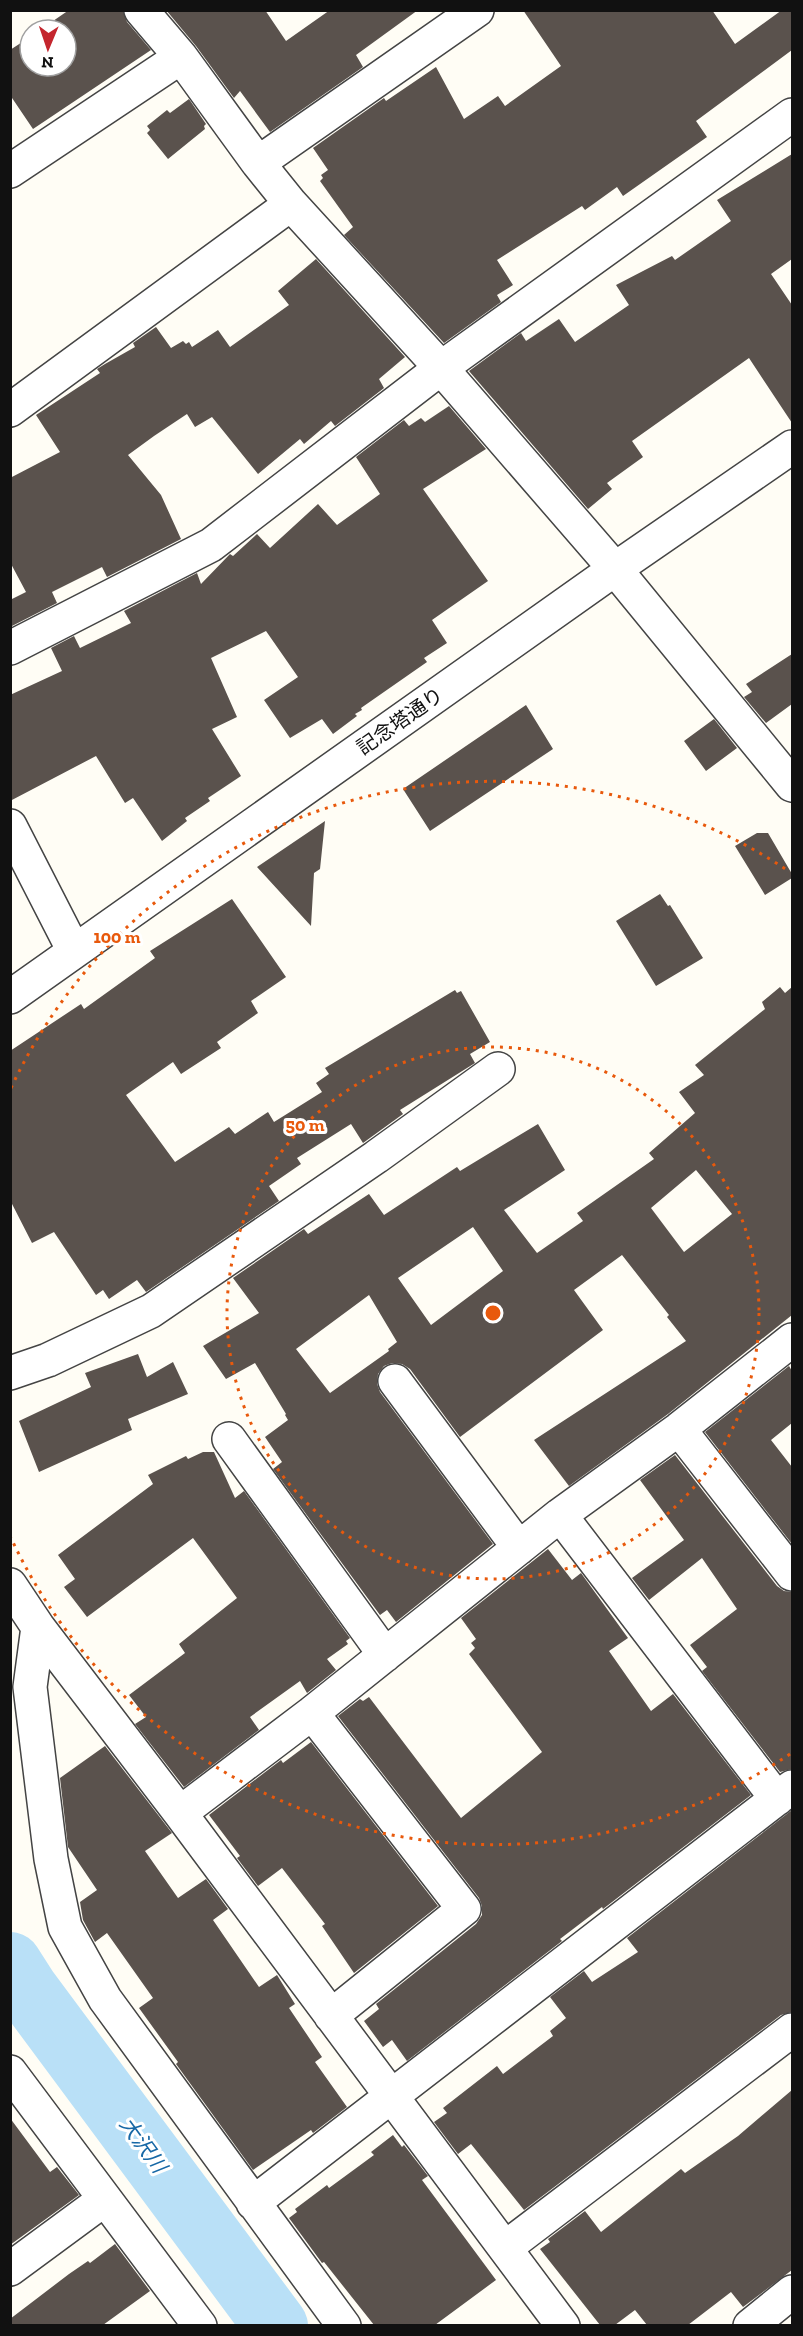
<svg xmlns="http://www.w3.org/2000/svg" width="803" height="2336" viewBox="0 0 803 2336" font-family="'Zilla Slab','Noto Sans JP',serif">
<style>
.lines{fill:none;stroke-linecap:round;stroke-linejoin:round}
.river{stroke:#b9e0f7;stroke-width:64}
.building{fill:#5a524d;fill-rule:evenodd}
.minor-casing{stroke:#444;stroke-width:36}
.minor{stroke:#fff;stroke-width:33}
.ring{fill:none;stroke:#e8590c;stroke-width:3;stroke-dasharray:3 6}
.labels{text-anchor:middle;stroke-width:6;stroke-linejoin:round;paint-order:stroke}
.street-label{font-size:20px;fill:#111;stroke:#fff}
.water-label{font-size:21px;font-style:italic;fill:#1768a6;stroke:#fff}
.centre{fill:#e8590c;stroke:#fff;stroke-width:3}
.ring-label{font-size:18px;text-anchor:middle;font-weight:bold;fill:#e8590c;stroke:#fff;stroke-width:6;stroke-linejoin:round;paint-order:stroke}
</style>
<rect width="100%" height="100%" fill="#fffdf5"/>
<g class="lines">
<path class="river" d="M10 1964 26 1989 276 2326"/>
</g>
<path class="building" d="M69 10H123L127 22 151 50 33 129 10 95V50L30 37V66H66V30H40Z
M166 10H265L286 41 330 10H418L356 55 363 67 270 132 240 91 234 98 196 46Z
M523 10H712L735 44 782 10H792V50L696 121 707 137 623 196 617 187 585 210 582 206 497 260 513 285 497 295 501 302 444 343 344 235 353 227 320 181 323 178 321 175 328 170 313 148 384 98 386 101 436 67 464 119 498 96 505 106 561 66Z
M189 99 206 124 204 126 205 129 168 159 147 133 150 130 147 126 167 110 170 113Z
M792 154V259L771 274 792 305V423L749 358 632 441 643 457 607 483 612 489 588 509 469 371 521 333 526 341 559 319 575 342 629 305 616 285 672 256 675 260 731 221 717 200Z
M316 259 405 357 379 379 384 388 335 426 331 421 304 444 300 439 258 474 212 417 195 427 187 414 154 436 128 455 161 495 181 539 107 577 102 567 52 592 57 603 10 627V600L26 592 10 562V478L60 452 36 415 100 373 97 369 105 364 135 347 133 343 156 327 171 348 183 341 186 344 189 342 192 347 218 330 230 347 289 305 278 291Z
M449 406 486 449 423 489 488 581 432 620 447 643 424 658 427 662 361 708 362 710 355 714 357 716 333 734 322 719 290 738 264 700 298 677 266 631 211 658 237 717 212 729 241 776 208 798 210 801 185 818 187 821 162 841 133 798 125 803 96 756 10 801V695L62 671 51 648 74 636 80 648 131 623 124 611 197 573 201 584 230 554 233 556 257 534 270 548 318 504 337 525 380 494 356 457 404 420 409 426 421 418 425 422Z
M792 654V704L766 723 744 697 752 692 746 684Z
M526 705 553 749 430 831 403 789Z
M714 719 737 748 706 771 684 741Z
M325 821 320 869 314 873 311 926 257 867Z
M757 833H768L792 874V878L765 895 735 846Z
M660 894 668 906 670 905 703 958 656 986 616 921Z
M232 899 286 977 251 1001 258 1013 217 1042 221 1048 181 1074 173 1062 126 1095 175 1162 229 1127 235 1134 268 1112 274 1122 322 1092 316 1083 329 1074 325 1068 455 990 457 993 461 991 490 1042 470 1054 475 1063 400 1110 403 1114 363 1143 351 1124 297 1158 301 1164 269 1186 279 1201 146 1292 137 1280 109 1299 103 1290 96 1295 54 1232 32 1243 10 1200V1051L81 1004 84 1009 155 958 150 951Z
M780 987 785 993 792 987V1315L668 1414 569 1486 534 1440 686 1341 667 1317 669 1315 622 1255 574 1290 603 1330 460 1437 410 1369 402 1364 392 1363 384 1366 378 1374 377 1384 380 1392 493 1544 396 1622 387 1610 380 1615 273 1469 282 1462 265 1437 288 1420 285 1415 286 1414 255 1363 226 1379 203 1346 259 1313 233 1278 304 1229 308 1234 369 1194 384 1215 457 1167 460 1171 538 1124 565 1170 504 1210 537 1253 583 1221 577 1213 654 1159 649 1153 695 1113 679 1092 704 1075 695 1065 765 1009 762 1002ZM696 1170 732 1214 684 1252 651 1208ZM473 1227 503 1271 431 1325 398 1278ZM369 1295 397 1342 388 1349 389 1351 330 1393 296 1349Z
M138 1354 147 1377 173 1362 188 1394 128 1419 132 1430 39 1472 19 1421 91 1387 85 1373Z
M789 1366 792 1371V1423L771 1440 792 1467V1544L705 1432Z
M203 1452H214L235 1498 244 1491 350 1638 346 1641 348 1644 327 1659 336 1670 307 1693 300 1681 250 1717 259 1730 184 1787 135 1724 146 1717 129 1695 185 1653 179 1644 237 1598 193 1538 87 1617 64 1587 75 1579 58 1555 153 1484 148 1475 186 1456 188 1459Z
M675 1455 777 1586 784 1591 792 1592V1769L780 1772 702 1671 707 1667 690 1645 737 1609 702 1558 649 1600 632 1578 684 1540 640 1480Z
M548 1549 572 1580 581 1573 628 1638 609 1651 651 1711 673 1694 751 1795 603 1909 602 1907 560 1939 562 1941 407 2061 392 2040 383 2047 364 2021 379 2009 376 2004 476 1924 482 1915V1906L479 1898 338 1716 360 1699 363 1701 369 1697 461 1818 542 1752 469 1654 475 1648 471 1643 476 1639 461 1618Z
M311 1742 438 1906 354 1973 322 1926 325 1924 282 1868 258 1886 237 1858 240 1856 209 1815 281 1760 283 1763Z
M105 1746 172 1833 145 1851 178 1898 206 1879 228 1909 213 1920 259 1987 277 1975 295 2004 289 2008 322 2057 315 2062 347 2107 313 2133 311 2130 253 2170 176 2064 178 2062 139 2008 153 1998 107 1933 95 1942 83 1920 80 1902 97 1890 68 1847 60 1778Z
M792 1810V2012L781 2015 524 2210 471 2144 458 2154 434 2122 447 2113 443 2108 497 2066 503 2074 553 2036 550 2031 566 2018 550 1997 584 1971 592 1982 638 1952 627 1938Z
M792 2090V2270L743 2307 731 2292 688 2325H647L635 2310 615 2325H600L540 2249 550 2242 548 2239 585 2211 601 2232 681 2169 685 2173 738 2136Z
M10 2118 50 2172 57 2167 79 2195 10 2245Z
M393 2135 402 2147 404 2145 428 2176 422 2180 496 2280 435 2325H374L324 2262 322 2263 289 2218 297 2212 295 2209 327 2185 329 2188 374 2155 371 2152Z
M115 2244 150 2291 103 2325H10V2319L69 2274 88 2261 90 2263Z"/>
<g class="lines">
<defs>
<path id="minor" d="M141 10 181 57 258 163 291 204 441 368 615 569 792 785
M258 163 477 10
M10 171 181 57
M10 410 291 204
M10 648 211 545 441 368 792 115
M10 826 74 951
M10 997 615 569 792 447
M10 1373 48 1360 151 1311 376 1157 498 1069
M395 1381 519 1548
M679 1429 792 1574
M229 1439 385 1655
M560 1515 777 1799
M10 1585 38 1627 180 1813 563 2326
M38 1627 30 1687 51 1859 65 1927 105 1999 344 2326
M312 1713 464 1909 331 2016
M180 1813 312 1713 560 1515 679 1429 792 1340
M10 2072 200 2326
M253 2203 792 1787
M505 2248 792 2030
M10 2269 105 2199
M750 2326 792 2292"/>
</defs>
<use href="#minor" class="minor-casing"/>
<use href="#minor" class="minor"/>
</g>
<g class="ring">
<circle cx="493" cy="1313" r="266"/>
<path d="M790 1754A532 532 0 0 1 11 1538M11 1088A532 532 0 0 1 790 872"/>
</g>
<g class="labels">
<g class="street-label">
<text transform="translate(400 721) rotate(-35)" y="7">記念塔通り</text>
</g>
<g class="water-label">
<text transform="translate(143 2145) rotate(54)" y="7">大沢川</text>
</g>
</g>
<circle cx="493" cy="1313" r="9" class="centre"/>
<g class="ring-label">
<text x="117" y="943">100 m</text>
<text x="305" y="1131">50 m</text>
</g>
<rect width="803" height="2336" fill="none" stroke="#111111" stroke-width="24"/>
<g transform="translate(48 48) rotate(182)"><circle r="28" fill="#ffffff" stroke="#a0a0a0" stroke-width="1.5"/>
<path d="M0-4.5L10 22L0 15L-10 22Z" fill="#c4262e"/>
<text y="-9" font-size="16" font-weight="bold" text-anchor="middle" fill="#111111">N</text>
</g>
</svg>
